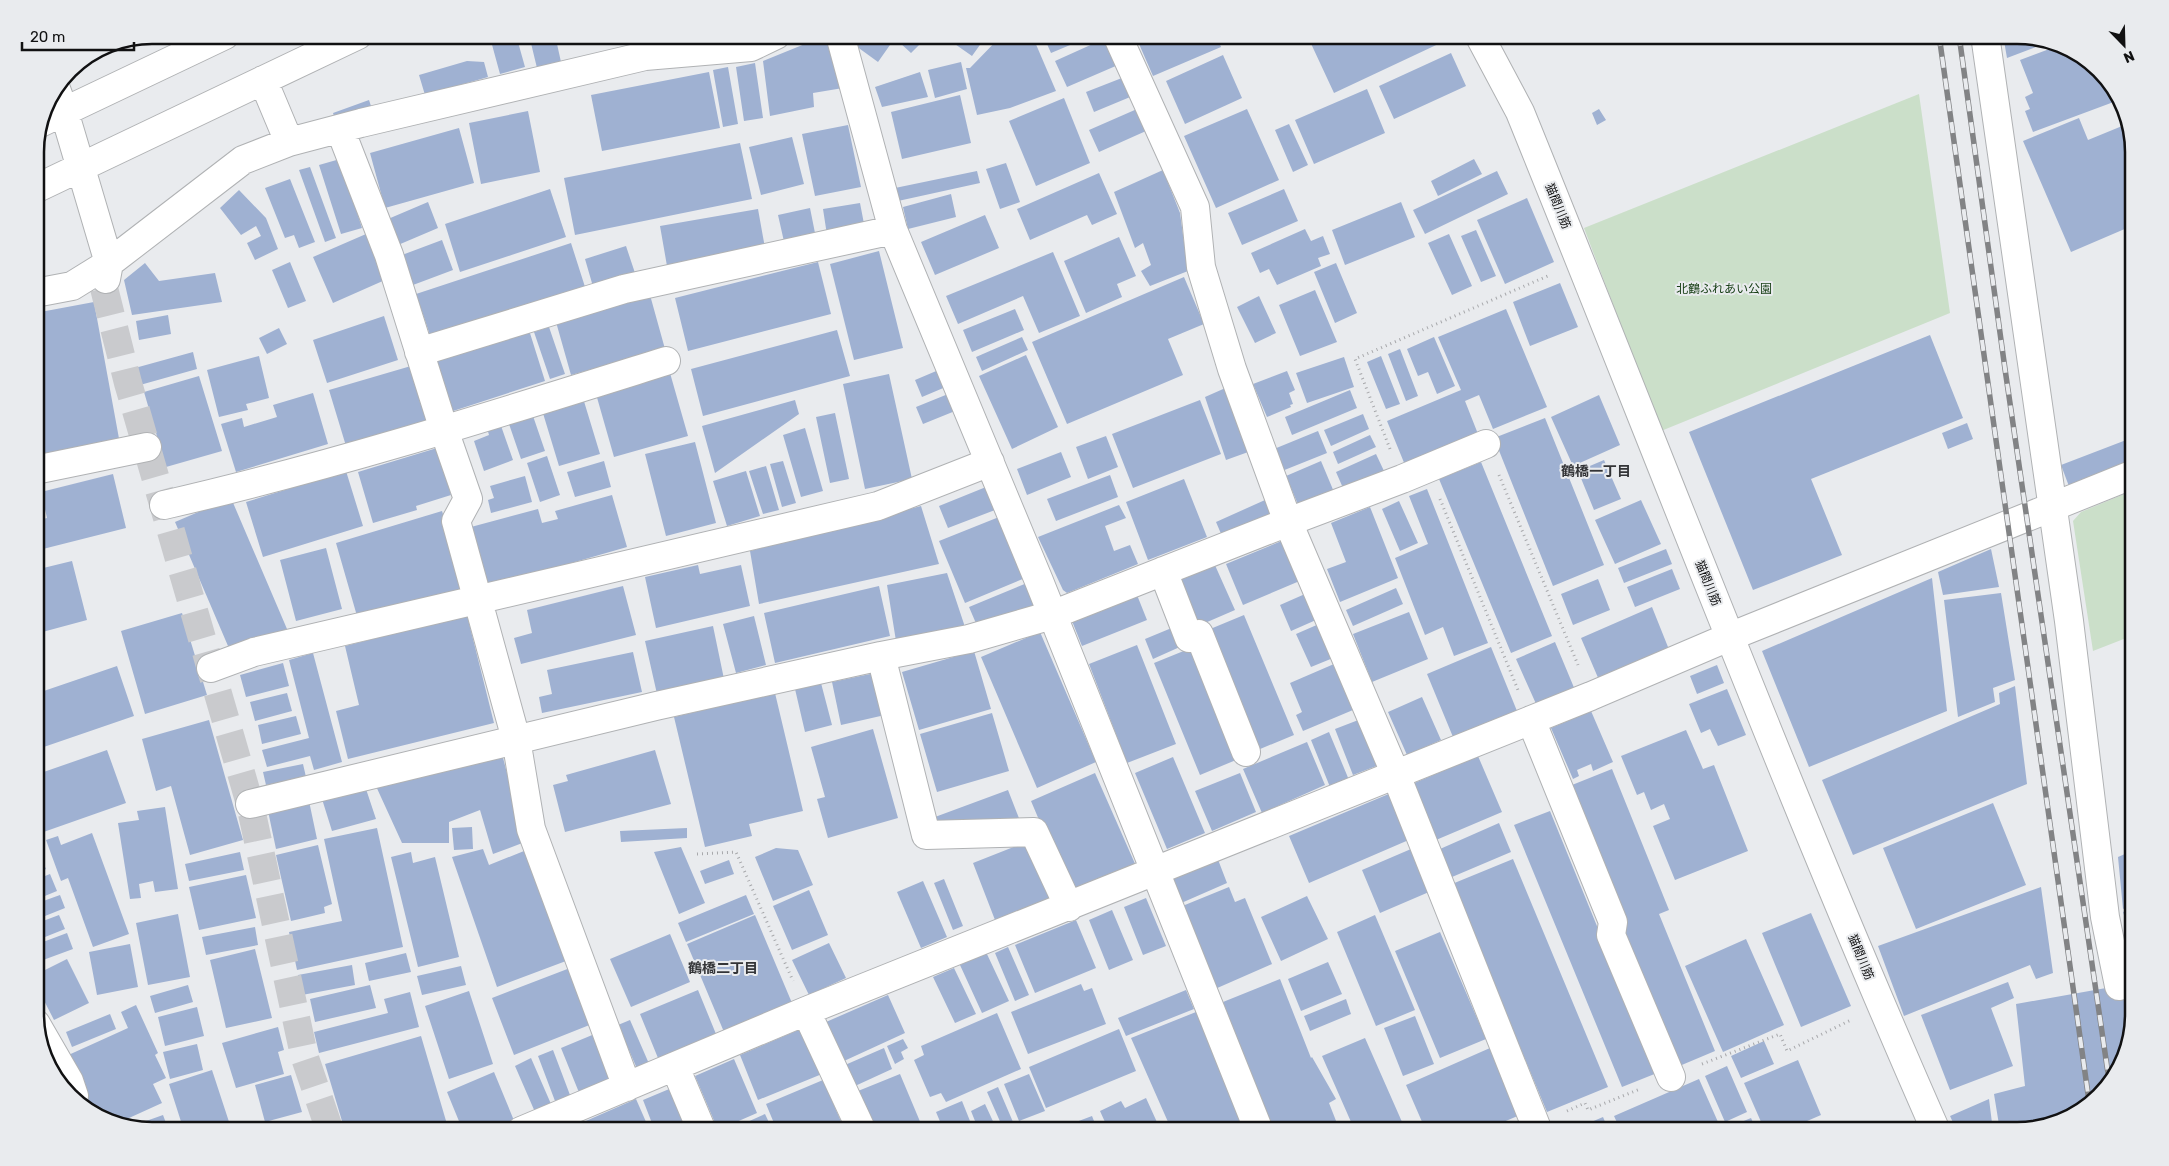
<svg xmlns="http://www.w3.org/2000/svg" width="2169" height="1166" viewBox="0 0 2169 1166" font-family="Rubik,'Noto Sans JP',sans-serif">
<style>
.green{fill:#cbdfc9}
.building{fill:#9fb1d2}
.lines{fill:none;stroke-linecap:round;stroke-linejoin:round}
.minor-tunnel{stroke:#c9cacd;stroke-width:28;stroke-dasharray:28 14;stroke-linecap:butt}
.minor-casing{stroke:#b0b2b4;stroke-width:30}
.path{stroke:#a7a8ab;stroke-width:3;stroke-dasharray:1 4;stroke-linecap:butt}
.minor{stroke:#fff;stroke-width:28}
.rail-casing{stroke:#828385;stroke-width:5.5}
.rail{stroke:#e9ebee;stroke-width:4;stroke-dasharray:11;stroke-linecap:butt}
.labels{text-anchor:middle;stroke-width:4;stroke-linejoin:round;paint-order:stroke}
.street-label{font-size:12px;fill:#111112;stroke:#e9ebee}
.park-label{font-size:12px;fill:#194017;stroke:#e9ebee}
.neighbourhood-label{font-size:14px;font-weight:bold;fill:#333437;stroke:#e9ebee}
.rim{fill:none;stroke:#111112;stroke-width:2.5}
</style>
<rect width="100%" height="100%" fill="#e9ebee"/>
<path class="green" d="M1919 94 1950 313 1661 431 1584 228Z
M2134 490V635L2093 651 2073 521 2081 512Z"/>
<path class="building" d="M512 35H516L525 67 500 74 491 41Z
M529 35H555L561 62 537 68Z
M827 35 843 88 813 93 814 107 770 116 763 61Z
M864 35H897L878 62 856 46Z
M906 35H923L926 38 911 53 899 42Z
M942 35H987L972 56Z
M1002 35H1032L1056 91 1010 108 977 115 966 68H970Z
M1043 35H1094L1051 53Z
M1140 35H1216L1221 47 1153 76 1136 37Z
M1307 35H1447L1449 39 1334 93Z
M2003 35H2017L2049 42 2007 58Z
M1106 38 1118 65 1067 87 1055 61Z
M2060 45 2069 47 2115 87 2119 100 2033 132 2025 111 2030 109 2025 97 2033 93 2020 60Z
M1451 53 1466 86 1394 119 1379 86Z
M1223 55 1242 98 1185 124 1166 81Z
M467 61 484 62 488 77 425 95 419 75Z
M961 62 967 89 935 98 928 70Z
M755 63 763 118 744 121 736 67Z
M728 67 738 124 723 127 713 70Z
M709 72 720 128 602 151 591 95Z
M920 72 928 97 882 107 875 87Z
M1127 76 1135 95 1094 112 1086 92Z
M1367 89 1385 133 1314 164 1295 120Z
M960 95 971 143 902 159 891 112Z
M1064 98 1090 163 1036 186 1009 121Z
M369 100 372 109 336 122 333 113Z
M1137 109 1146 131 1099 152 1089 130Z
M1247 109 1279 180 1216 208 1184 136Z
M1599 109 1606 120 1597 125 1592 113Z
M528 111 540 172 481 184 469 123Z
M2079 118 2088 140 2127 124 2134 144V225L2071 252 2023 141Z
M1289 124 1308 165 1293 172 1275 130Z
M848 125 861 187 815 196 802 134Z
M459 128 474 183 385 208 370 153Z
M792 137 804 184 761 195 749 147Z
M740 143 752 199 575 235 564 178Z
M340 159 362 228 341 234 319 165Z
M1474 159 1482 174 1438 196 1431 181Z
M1006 163 1020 202 1000 209 986 169Z
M310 167 336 238 325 242 299 170Z
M1163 170 1180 213 1188 271 1150 286 1141 271 1151 265 1143 243 1135 248 1114 192Z
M977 171 980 183 898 201 895 188Z
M1497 171 1508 194 1425 234 1413 210Z
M1099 173 1117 214 1092 225 1087 215 1030 240 1017 209Z
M290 179 315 242 299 248 294 235 285 238 265 188Z
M550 189 566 237 460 272 445 224Z
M1284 189 1298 221 1242 245 1228 213Z
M239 190 266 218 278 249 255 260 247 243 261 236 256 226 241 235 220 208Z
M951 194 956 217 908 229 903 207Z
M1527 198 1554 262 1505 284 1477 220Z
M428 202 438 228 398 245 388 219Z
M1401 202 1415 237 1345 265 1332 230Z
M860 203 865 229 827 235 823 209Z
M810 208 816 238 785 246 778 215Z
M758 209 765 248 667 266 660 226Z
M985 215 999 248 935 275 921 242Z
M1305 229 1311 241 1323 236 1330 254 1318 258 1321 266 1277 285 1269 269 1260 273 1251 253Z
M1476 230 1496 276 1481 282 1461 236Z
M366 234 385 280 333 303 313 257Z
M1449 234 1472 286 1452 295 1428 243Z
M1119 237 1136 276 1117 284 1122 297 1086 313 1064 261Z
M442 240 453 270 413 285 402 255Z
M571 243 586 290 432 341 416 294Z
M626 246 636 276 594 290 585 259Z
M879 251 903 348 854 360 830 264Z
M1053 252 1080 316 1039 333 1023 296 958 324 946 296Z
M290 262 306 301 288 308 272 270Z
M818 262 831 314 688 351 675 298Z
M145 263 159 281 215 273 222 302 132 315 124 280Z
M1336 263 1357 313 1335 323 1314 272Z
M1184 277 1204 324 1168 339 1183 375 1067 424 1032 342Z
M1560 283 1578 327 1530 346 1513 302Z
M1315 290 1337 342 1300 356 1279 305Z
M650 295 665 349 571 375 556 322Z
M1259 296 1276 333 1255 343 1237 307Z
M94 302 120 444 35 460V384H38L35 368V313Z
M1015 309 1024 330 972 352 963 330Z
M1506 309 1547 407 1493 429 1479 395 1465 401 1478 434 1405 465 1387 421 1461 390 1438 337Z
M168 315 171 334 139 340 136 321Z
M384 316 398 360 327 383 313 340Z
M549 327 565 374 550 379 534 332Z
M279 328 287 344 267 354 259 338Z
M529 330 545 381 450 412 434 360Z
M837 330 850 376 703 416 691 369Z
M1930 335 1963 418 1811 479 1842 555 1753 590 1689 432Z
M1022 337 1028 350 982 371 976 357Z
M1434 337 1455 386 1437 394 1428 372 1418 376 1407 349Z
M1400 349 1418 396 1406 401 1388 354Z
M193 352 197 369 140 385 135 368Z
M1026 355 1058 427 1012 449 979 376Z
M259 356 269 398 246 404 248 410 219 417 207 370Z
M1381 356 1400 404 1386 409 1367 362Z
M1344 357 1354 387 1307 403 1296 373Z
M411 366 427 421 346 446 329 390Z
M941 369 948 386 922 397 915 380Z
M1287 371 1295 390 1289 393 1293 404 1290 405 1291 407 1267 417 1253 384Z
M670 373 688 436 614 457 596 394Z
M889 374 912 479 865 489 843 384Z
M199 376 222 451 166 467 144 392Z
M1230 386 1251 451 1226 460 1205 397Z
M1350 390 1357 408 1292 435 1285 417Z
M953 392 960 409 923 424 916 407Z
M313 393 328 444 236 472 221 424 242 418 244 427 277 417 273 405Z
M1599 395 1620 445 1573 466 1551 417Z
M583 398 600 454 559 466 542 410Z
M795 400 799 414 715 473 702 426Z
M1200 400 1221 454 1133 488 1112 434Z
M835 413 849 479 830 483 816 417Z
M1363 414 1369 429 1331 446 1324 430Z
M533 416 545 451 521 459 509 424Z
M1545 418 1604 565 1553 586 1494 438Z
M500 423 513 460 484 471 474 441 489 435 487 428Z
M1967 423 1973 439 1948 449 1942 433Z
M805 428 823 491 801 497 783 435Z
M1318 431 1327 453 1282 471 1274 449Z
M1370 435 1376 447 1338 464 1333 452Z
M1106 436 1118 467 1088 479 1076 447Z
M2134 437V464L2070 489 2061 465Z
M695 442 716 523 666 536 645 454Z
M437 448 451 495 416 506 417 510 373 523 358 472Z
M1061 452 1071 477 1027 495 1017 469Z
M1376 454 1384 471 1343 488 1336 472Z
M547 456 560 495 540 502 527 463Z
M1604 460 1621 499 1594 510 1578 471Z
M604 461 611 487 575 497 567 472Z
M783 461 796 503 782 507 770 464Z
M1321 461 1334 492 1299 507 1286 476Z
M1481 462 1552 636 1511 653 1439 479Z
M766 466 779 510 763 514 749 471Z
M346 471 363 526 263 557 246 502Z
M746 471 760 516 727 526 713 481Z
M113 474 126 528 35 551V521L47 518 41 492Z
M1110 475 1118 497 1056 521 1047 499Z
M525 476 532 502 491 513 488 500 494 498 490 486Z
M1184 479 1207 537 1148 560 1126 502Z
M986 487 995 510 948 528 939 506Z
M1427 489 1488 643 1454 656 1443 627 1425 635 1395 558 1428 544 1409 496Z
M612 495 627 547 488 587 471 527 538 509 542 523 558 519 555 511Z
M231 498 287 629 231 653 175 522Z
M1265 500 1272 514 1222 536 1216 522Z
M1641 500 1661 544 1615 564 1595 520Z
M1399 501 1418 543 1400 551 1382 509Z
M1119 505 1126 518 1105 526 1114 551 1130 545 1138 564 1067 593 1063 590 1038 537Z
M921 506 939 564 759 604 750 551Z
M1370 507 1398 578 1340 602 1327 569 1346 562 1331 523Z
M442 511 467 592 357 616 336 543Z
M999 517 1025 578 965 603 939 541Z
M1284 540 1302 580 1243 605 1226 564Z
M326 548 342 609 296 621 280 560Z
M1666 549 1672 564 1624 583 1618 568Z
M1991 549 1999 587 1943 595 1938 572Z
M72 561 87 620 35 634V570Z
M1214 563 1235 610 1198 626 1178 579Z
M698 565 700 574 741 565 750 606 656 628 645 577Z
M1672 569 1680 589 1635 607 1627 587Z
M947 573 966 630 896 641 887 585Z
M1932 578 1947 711 1809 767 1762 651Z
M1598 579 1610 610 1573 625 1561 594Z
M1027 583 1036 604 978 628 969 607Z
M623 586 636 635 521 664 514 638 532 633 527 610Z
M879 586 890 636 775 663 764 613Z
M1396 588 1403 604 1353 626 1346 610Z
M2001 593 2015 680 1993 688 1995 702 1958 717 1944 600Z
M1305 594 1316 620 1291 631 1280 605Z
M1137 595 1147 620 1082 646 1072 621Z
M1652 607 1670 652 1599 680 1581 638Z
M1409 612 1428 659 1372 682 1353 634Z
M182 613 207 695 145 714 121 631Z
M467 615 494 723 348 759 336 711 359 705 345 646Z
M1244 615 1294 735 1253 752 1203 632Z
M754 616 766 665 736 673 723 624Z
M1319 624 1333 658 1311 667 1296 634Z
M713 626 724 679 657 694 645 641Z
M1174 627 1182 646 1153 659 1145 639Z
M1040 632 1096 762 1037 788 981 657Z
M1555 642 1575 690 1537 706 1516 659Z
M1137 645 1176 744 1127 763 1089 664Z
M1491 647 1517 711 1453 737 1427 674Z
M1191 648 1236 760 1200 775 1154 663Z
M974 651 991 709 919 730 902 672Z
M633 652 642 692 542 713 539 697 552 694 547 670Z
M313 653 342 762 314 770 310 756 267 767 262 750 309 738 289 660Z
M283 663 289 686 246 697 240 675Z
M1334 664 1353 710 1303 731 1296 715 1302 712 1290 683Z
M1717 665 1724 683 1697 694 1690 676Z
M117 666 134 716 35 750V694Z
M875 673 885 715 841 725 832 682Z
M821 683 832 725 805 732 795 689Z
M2015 686 2027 784 1853 855 1822 780 2000 704 1999 693Z
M1727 689 1746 735 1718 746 1710 729 1701 733 1689 704Z
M287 693 292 711 255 721 250 702Z
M775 693 803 811 749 824 752 836 705 847 674 717Z
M1422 697 1441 740 1407 755 1388 712Z
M1591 711 1613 762 1593 771 1591 764 1577 770 1579 776 1573 779 1551 728Z
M992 713 1009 771 937 792 920 734Z
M296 716 301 734 262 744 258 725Z
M1361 719 1379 765 1353 775 1335 729Z
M209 720 243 840 190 855 171 786 156 791 142 739Z
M873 729 898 818 828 838 817 799 825 797 811 747Z
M1686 730 1703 769 1714 765 1748 851 1675 880 1653 826 1670 819 1664 804 1651 810 1644 792 1637 795 1621 756Z
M1329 732 1349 780 1330 787 1311 740Z
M1307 742 1325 785 1262 813 1243 769Z
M107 750 126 803 35 835V775Z
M655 750 671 804 565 832 553 785 568 781 566 775Z
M502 754 525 842 493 854 480 810 449 822V843H402L375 784Z
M1478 756 1502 812 1436 840 1412 784Z
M1173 757 1205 833 1167 849 1135 773Z
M303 764 306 777 266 785 263 772Z
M1612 769 1669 910 1659 914 1715 1051 1677 1067 1620 926 1628 922 1572 785Z
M1095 773 1136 866 1070 893 1031 801Z
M1240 773 1256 812 1212 831 1195 791Z
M365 786 376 819 332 831 322 799Z
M1008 790 1022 826 939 828 935 817Z
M1391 793 1411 839 1309 883 1289 836Z
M309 801 317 839 276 849 268 811Z
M1993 803 2026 885 1916 929 1883 848Z
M165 807 178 889 155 892 153 881 139 884 141 898 130 899 118 823 139 820 137 811Z
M1550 811 1657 1073 1622 1087 1514 825Z
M1499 823 1511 852 1452 877 1440 849Z
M472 827 473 849 454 850 452 828Z
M377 828 403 947 297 970 289 932 342 921 324 839Z
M687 828V838L621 842 620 831Z
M92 833 129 934 93 947 68 878 61 881 46 840 58 836 61 845Z
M1034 839 1056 896 995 920 973 863Z
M35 845 46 869 35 874Z
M318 845 332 904 324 907 325 913 291 921 276 855Z
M681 847 705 903 679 914 654 852Z
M776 848 798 850 813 885 773 901 755 857Z
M483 849 489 865 524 851 566 961 497 987 452 857Z
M1411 849 1429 892 1380 913 1362 870Z
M2134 850V904L2123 909 2118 857Z
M240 852 244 870 189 881 185 864Z
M411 852 413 863 435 857 459 957 418 967 391 857Z
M1217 857 1227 883 1179 904 1168 878Z
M1513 859 1608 1087 1547 1112 1452 884Z
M729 860 734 874 705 884 700 871Z
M50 874 57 891 35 900V880Z
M246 875 256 918 199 930 189 887Z
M944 879 963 926 953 930 934 883Z
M923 881 947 937 921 948 897 892Z
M1229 887 1235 902 1245 898 1272 964 1215 989 1180 907Z
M2041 887 2053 973 2036 979 2030 965 1904 1016 1878 946Z
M809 890 828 935 792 950 773 906Z
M60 895 65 908 35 920V904Z
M746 895 754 914 686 942 678 923Z
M1307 896 1328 939 1281 961 1261 917Z
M1146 898 1166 946 1143 955 1124 907Z
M2134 908V947L2123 912Z
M1112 910 1133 960 1109 970 1089 920Z
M1811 913 1851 1006 1801 1027 1762 933Z
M178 914 190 977 148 985 136 923Z
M59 915 65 929 35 941V924Z
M755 915 792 1003 724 1032 687 944Z
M1375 915 1415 1010 1376 1026 1337 932Z
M1076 920 1096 968 1035 993 1015 945Z
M255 927 258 945 206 955 202 937Z
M1440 932 1486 1039 1440 1058 1395 951Z
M67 933 73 949 35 963V945Z
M670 934 690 982 631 1007 610 959Z
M1746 939 1784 1025 1723 1052 1685 966Z
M829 943 846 978 809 995 792 960Z
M130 944 138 987 97 995 89 952Z
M1008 947 1029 995 1015 1001 995 953Z
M255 949 272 1018 226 1028 210 960Z
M986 952 1009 1001 982 1013 960 965Z
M406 953 411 972 369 981 365 963Z
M67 959 89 1003 54 1020 35 983V975Z
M1328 962 1342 994 1301 1011 1288 979Z
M352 965 355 985 302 995 298 975Z
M461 966 466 985 422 995 417 976Z
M570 968 592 1024 514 1055 492 998Z
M954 968 976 1014 955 1023 933 977Z
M1280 979 1311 1058 1312 1057 1336 1099 1329 1103 1340 1131H1274L1223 1002Z
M2008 982 2014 998 1991 1008 2013 1066 1950 1090 1921 1015Z
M2134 983V1014L2122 1066 2076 1115 2018 1131H2000L1994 1094 2025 1086 2016 1004Z
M1081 984 1084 991 1092 988 1106 1024 1028 1054 1011 1012Z
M188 985 193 1002 155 1013 150 996Z
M370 985 376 1008 315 1022 310 999Z
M698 990 716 1034 658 1058 640 1014Z
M1186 990 1194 1009 1126 1036 1118 1018Z
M469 991 493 1064 449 1079 425 1006Z
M410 992 419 1027 319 1053 314 1032 388 1013 384 999Z
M888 995 905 1033 844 1061 826 1022Z
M1346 999 1351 1014 1310 1031 1304 1016Z
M136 1005 158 1053 155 1055 166 1078 153 1084 162 1103 118 1123 100 1119 87 1108 64 1057 128 1028 121 1012Z
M197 1007 204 1036 165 1046 158 1017Z
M1196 1012 1244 1131H1172L1131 1038Z
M997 1013 1021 1069 946 1102 941 1093 930 1097 914 1060 924 1055 921 1046Z
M110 1014 116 1029 72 1047 66 1032Z
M1415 1016 1434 1064 1403 1076 1384 1028Z
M630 1020 650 1066 638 1071 618 1025Z
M278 1027 284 1050 278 1052 284 1074 236 1088 222 1043Z
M803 1028 822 1074 758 1100 740 1055Z
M1119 1029 1136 1071 1046 1108 1029 1067Z
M597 1033 616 1080 580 1095 561 1048Z
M421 1036 449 1131H345L325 1064Z
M1365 1038 1406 1131H1355L1322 1056Z
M903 1039 908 1048 901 1052 904 1059 895 1064 887 1046Z
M1764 1041 1774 1064 1741 1078 1731 1056Z
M197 1044 203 1070 170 1079 163 1052Z
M884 1048 892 1069 855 1086 845 1065Z
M1490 1048 1520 1115 1482 1131H1426L1406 1085Z
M553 1050 570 1095 555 1101 538 1056Z
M531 1058 551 1104 535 1112 515 1066Z
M734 1059 757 1113 718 1130 695 1076Z
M1798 1060 1821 1115 1784 1131H1765L1744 1083Z
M1727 1066 1747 1112 1725 1122 1705 1076Z
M212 1070 232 1131H184L169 1084Z
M494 1072 515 1123 493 1131H463L447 1092Z
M900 1074 924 1131H875L858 1091Z
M1029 1074 1045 1111 1019 1121 1004 1084Z
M291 1075 302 1112 265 1122 255 1085Z
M1699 1079 1718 1122 1698 1131H1621L1614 1116Z
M823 1080 843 1126 830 1131H787L784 1124 776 1128 766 1104Z
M674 1087 691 1129 685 1131H655L643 1100Z
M998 1087 1013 1122 1002 1126 987 1092Z
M1146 1098 1161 1131H1109L1100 1111 1121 1101 1125 1108Z
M636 1099 650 1131H577L579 1124Z
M1989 1099 1993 1131H1957L1950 1116Z
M962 1101 974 1131H944L936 1112Z
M985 1104 997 1130 994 1131H979L971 1111Z
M765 1114 773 1131H727Z
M163 1115 169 1131H152L132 1126Z
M1092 1116 1098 1131H1070L1068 1125Z
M1603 1117 1609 1131H1570Z
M1751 1118 1757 1131H1730L1729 1127Z
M307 1121 309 1131H282Z
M1831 1122 1835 1131H1809Z"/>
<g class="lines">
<path class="minor-tunnel" d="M104 288 128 383 250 804 304 1055 330 1131"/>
<defs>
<path id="minor" d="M840 35 893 230 1039 581 1259 1131
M1117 35 1195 207 1201 267 1232 369 1288 522 1396 775 1538 1131
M1479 35 1520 112C1658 452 1788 795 1936 1131
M1985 35 2069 621 2105 917 2119 986
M263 80 289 142
M56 89 64 111 109 263 106 279
M40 123 225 35
M340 129 389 255 444 430 468 499 456 521 516 739 531 829 627 1087
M35 189 358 35
M35 293 72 286 109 263 243 160 289 142 361 123 645 56 751 47 776 35
M419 352 624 289 893 230
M35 470 147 447
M164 505C334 466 500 413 666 361
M1163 571 1189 638 1199 634 1246 752
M881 656 926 835 1034 832 1069 907
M211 668 254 652 878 506 990 462
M1531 720 1613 922 1611 935 1671 1077
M250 804 656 706 881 656 969 639 1052 615 1288 522 1402 479 1486 444
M806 1011 862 1131
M36 1024 69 1081 74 1096
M675 1067 702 1131
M521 1131 806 1011 1591 696 1729 637 2134 474"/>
</defs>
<use href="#minor" class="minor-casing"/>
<path class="path" d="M1390 449 1355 359 1550 275
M1499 475 1578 665
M1440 499 1518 690
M697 854 736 852 793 981
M1702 1064 1780 1034 1787 1051 1851 1020
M1567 1111 1585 1103 1588 1110 1640 1089"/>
<use href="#minor" class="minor"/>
<defs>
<path id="rail" d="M1939 35 2089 1101
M1959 35 2005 369 2109 1080"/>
</defs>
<use href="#rail" class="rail-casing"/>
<use href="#rail" class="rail"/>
</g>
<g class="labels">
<g class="street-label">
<text transform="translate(1558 206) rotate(68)" y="4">猫間川筋</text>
<text transform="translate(1708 583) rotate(68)" y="4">猫間川筋</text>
<text transform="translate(1861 957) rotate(68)" y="4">猫間川筋</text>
</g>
<g class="park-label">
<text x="1724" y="293">北鶴ふれあい公園</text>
</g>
<g class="neighbourhood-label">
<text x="1596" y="476">鶴橋一丁目</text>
<text x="723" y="973">鶴橋二丁目</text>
</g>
</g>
<path d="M0 0H2169V1166H0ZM152 44H2017A108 108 0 0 1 2125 152V1014A108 108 0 0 1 2017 1122H152A108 108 0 0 1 44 1014V152A108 108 0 0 1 152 44Z" fill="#e9ebee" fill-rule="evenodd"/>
<path class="rim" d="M152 44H2017A108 108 0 0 1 2125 152V1014A108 108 0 0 1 2017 1122H152A108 108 0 0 1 44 1014V152A108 108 0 0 1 152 44Z"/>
<g transform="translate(2124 45) rotate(157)" stroke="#e9ebee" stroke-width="4" paint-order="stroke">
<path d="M0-4L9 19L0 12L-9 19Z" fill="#111112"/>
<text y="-8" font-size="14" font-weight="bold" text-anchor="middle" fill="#111112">N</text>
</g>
<path d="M22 42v8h112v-8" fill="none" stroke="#111112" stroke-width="2.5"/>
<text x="30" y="42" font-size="15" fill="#111112" stroke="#e9ebee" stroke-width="4" paint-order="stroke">20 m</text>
</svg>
